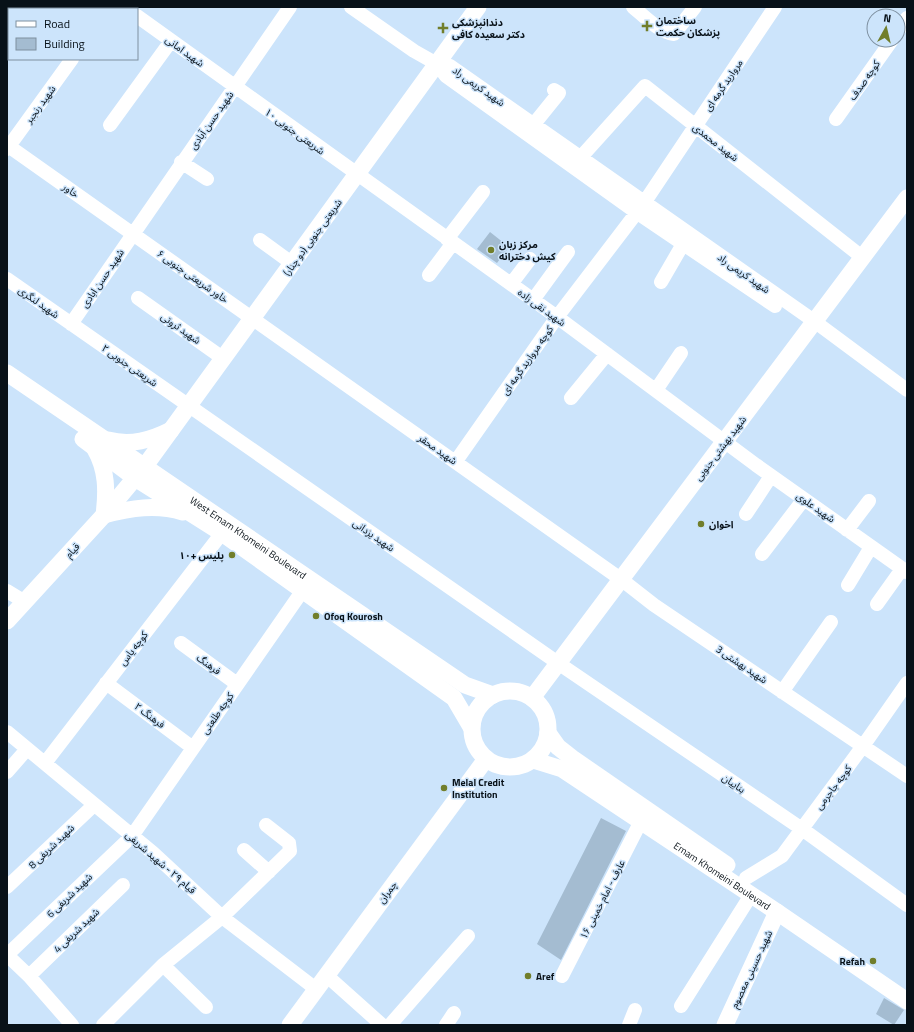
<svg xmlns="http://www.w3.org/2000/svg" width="914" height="1032" viewBox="0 0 914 1032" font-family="'Titillium Web','Noto Sans Arabic',sans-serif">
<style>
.building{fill:#a4bcd1}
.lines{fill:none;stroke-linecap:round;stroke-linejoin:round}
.minor{stroke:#fff;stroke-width:14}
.major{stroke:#fff;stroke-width:17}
.poi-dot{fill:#717e2b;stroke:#cce4fb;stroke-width:1.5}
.labels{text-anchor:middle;stroke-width:3;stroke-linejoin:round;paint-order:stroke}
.poi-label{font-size:10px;font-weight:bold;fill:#081118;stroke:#cce4fb;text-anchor:start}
.street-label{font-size:10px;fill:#081118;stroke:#cce4fb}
</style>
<rect width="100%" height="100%" fill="#cce4fb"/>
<path class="building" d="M490 232 509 247 497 263 477 249Z
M601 818 626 831 561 960 537 944Z
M884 998 904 1010 894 1025 876 1014Z"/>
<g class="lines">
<path class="minor" d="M125 7 128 9
M351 7 414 51 437 64 446 76 636 212 775 306
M633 7C645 17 659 32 674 34L695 7
M109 9 110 7
M137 16 557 317 756 465 907 572
M898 31 907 18
M437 64 450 66 814 321 907 390
M836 119 892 40
M534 124 559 93 554 90
M110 125 171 41
M7 145 622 580 654 605 907 776
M7 149 72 59
M581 157 645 86 862 257
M181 162 207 179
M447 239 483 192
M260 240 293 264
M429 275 453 243
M7 279 558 663 802 829 907 905
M661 282 683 244
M511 284 530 259
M138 298 224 359
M533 300 568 252
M71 324 290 7
M656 390 681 353
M571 398 607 354
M456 461 557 317 644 203 775 7
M746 514 771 476
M847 530 869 501
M762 554 804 499
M848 585 871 547
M7 591 25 602
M877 604 902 569
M181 643 237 684
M106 683 193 748
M782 692 831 622
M7 732 153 853 222 917 316 989
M45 763 222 533
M7 772 27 749
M244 850 269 872
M746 878 782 856 863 746 907 683
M7 887 94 805
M7 955 132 836 303 590
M7 955 29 976 72 1025
M163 965 206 1007
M326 975 382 1025
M29 976 123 885
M562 976 641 821
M681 1006 751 895
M103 1025 163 965 222 917 290 851 289 843 266 825
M390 1025 468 936
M446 1025 454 1013
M629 1025 635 1010"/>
<g class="major">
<path id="s1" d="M7 373 465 685 493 695"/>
<path d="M83 439 135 478 222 533 454 698 471 727"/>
<path d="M108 440C131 446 151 440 171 430"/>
<path d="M95 449C107 470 107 491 104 515 131 508 156 504 183 512"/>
<path d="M7 621 104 515 145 466 478 7"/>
<circle cx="510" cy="729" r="38"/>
<path d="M532 698 907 198"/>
<path d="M548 733 558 747 572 758 727 865"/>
<path id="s2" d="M533 760 562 769 777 912 907 1001"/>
<path d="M290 1025 486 759"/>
<path d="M725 1025 777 912"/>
</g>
</g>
<g class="poi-dot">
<path d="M645 20h4v4h4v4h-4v4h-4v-4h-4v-4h4z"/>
<path d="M441 22h4v4h4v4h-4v4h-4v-4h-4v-4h4z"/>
<circle cx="491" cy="250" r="4"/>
<circle cx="701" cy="524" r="4"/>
<circle cx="232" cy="555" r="4"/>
<circle cx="316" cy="616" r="4"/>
<circle cx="444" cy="788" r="4"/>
<circle cx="873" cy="961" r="4"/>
<circle cx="528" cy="976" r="4"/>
</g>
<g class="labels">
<g class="poi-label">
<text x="656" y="24">ساختمان<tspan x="656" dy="12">پزشکان حکمت</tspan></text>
<text x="452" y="26">دندانپزشکی<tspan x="452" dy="12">دکتر سعیده کافی</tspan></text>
<text x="499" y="248">مرکز زبان<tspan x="499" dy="12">کیش دخترانه</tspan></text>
<text x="709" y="528">اخوان</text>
<text x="224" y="559" text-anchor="end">پلیس +۱۰</text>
<text x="324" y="620">Ofoq Kourosh</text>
<text x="452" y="786">Melal Credit<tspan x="452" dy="12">Institution</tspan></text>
<text x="865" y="965" text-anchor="end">Refah</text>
<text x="536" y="980">Aref</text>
</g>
<g class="street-label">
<text transform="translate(185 51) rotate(36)" y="4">شهید امانی</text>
<text transform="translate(864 80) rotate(-55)" y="4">کوچه صدف</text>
<text transform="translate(723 85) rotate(-56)" y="4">مروارید گرمه ای</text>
<text transform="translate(479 86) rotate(35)" y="4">شهید کریمی راد</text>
<text transform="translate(40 104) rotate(-54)" y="4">شهید رنجبر</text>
<text transform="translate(211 120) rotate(-55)" y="4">شهید حسن آبادی</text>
<text transform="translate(295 131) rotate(36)" y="4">شریعتی جنوبی ۱۰</text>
<text transform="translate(716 142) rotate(38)" y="4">شهید محمدی</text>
<text transform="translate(71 190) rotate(35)" y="4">خاور</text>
<text transform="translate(312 237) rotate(-54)" y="4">شریعتی جنوبی (دو چنار)</text>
<text transform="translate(744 273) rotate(35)" y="4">شهید کریمی راد</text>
<text transform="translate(193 276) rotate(35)" y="4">خاور شریعتی جنوبی ۶</text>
<text transform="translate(102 278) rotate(-56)" y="4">شهید حسن ابادی</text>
<text transform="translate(39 302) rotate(35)" y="4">شهید لنگری</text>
<text transform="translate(542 307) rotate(36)" y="4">شهید نقی زاده</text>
<text transform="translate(181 328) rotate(35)" y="4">شهید ثروتی</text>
<text transform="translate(527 360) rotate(-55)" y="4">کوچه مروارید گرمه ای</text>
<text transform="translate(130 365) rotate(35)" y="4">شریعتی جنوبی ۲</text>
<text transform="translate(720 448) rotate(-53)" y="4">شهید بهشتی جنوبی</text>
<text transform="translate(438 449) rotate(35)" y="4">شهید محقر</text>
<text transform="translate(816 507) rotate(35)" y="4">شهید علوی</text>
<text transform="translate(374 535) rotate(35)" y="4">شهید یزدانی</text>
<text dy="4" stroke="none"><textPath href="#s1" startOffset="292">West Emam Khomeini Boulevard</textPath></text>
<text transform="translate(72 550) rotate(-47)" y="4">قیام</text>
<text transform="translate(133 648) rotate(-52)" y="4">کوچه یاس</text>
<text transform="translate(209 664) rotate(36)" y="4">فرهنگ</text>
<text transform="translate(742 664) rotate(34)" y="4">شهید بهشتی 3</text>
<text transform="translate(217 713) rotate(-55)" y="4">کوچه طلعتی</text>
<text transform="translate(150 715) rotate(37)" y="4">فرهنگ ۲</text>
<text transform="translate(734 783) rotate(34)" y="4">بناییان</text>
<text transform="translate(833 787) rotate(-53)" y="4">کوچه جاجرمی</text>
<text transform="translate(51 846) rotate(-44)" y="4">شهید شریفی 8</text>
<text transform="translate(161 862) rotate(41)" y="4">قیام ۲۹ - شهید شریفی</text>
<text dy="4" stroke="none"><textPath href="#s2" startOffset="223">Emam Khomeini Boulevard</textPath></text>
<text transform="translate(387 892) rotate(-54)" y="4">چمران</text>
<text transform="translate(69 895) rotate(-44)" y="4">شهید شریفی 6</text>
<text transform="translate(602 899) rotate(-63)" y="4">عارف - امام خمینی ۱۶</text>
<text transform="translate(76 930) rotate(-44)" y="4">شهید شریفی 4</text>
<text transform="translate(751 969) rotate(-65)" y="4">شهید حسینی معصوم</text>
</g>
</g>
<rect width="914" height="1032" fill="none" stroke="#081118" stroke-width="16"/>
<rect x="8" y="8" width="130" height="52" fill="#cce4fb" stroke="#7e90a0"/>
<rect x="16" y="21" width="20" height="6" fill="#ffffff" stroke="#7e90a0"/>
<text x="44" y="28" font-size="12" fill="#081118">Road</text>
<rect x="16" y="38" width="20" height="12" fill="#a4bcd1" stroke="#7e90a0"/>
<text x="44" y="48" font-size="12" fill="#081118">Building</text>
<g transform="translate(886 28) rotate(8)"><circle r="19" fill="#cce4fb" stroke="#7e90a0"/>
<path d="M0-3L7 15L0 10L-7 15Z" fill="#717e2b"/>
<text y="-6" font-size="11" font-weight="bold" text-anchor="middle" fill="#081118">N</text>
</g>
</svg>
